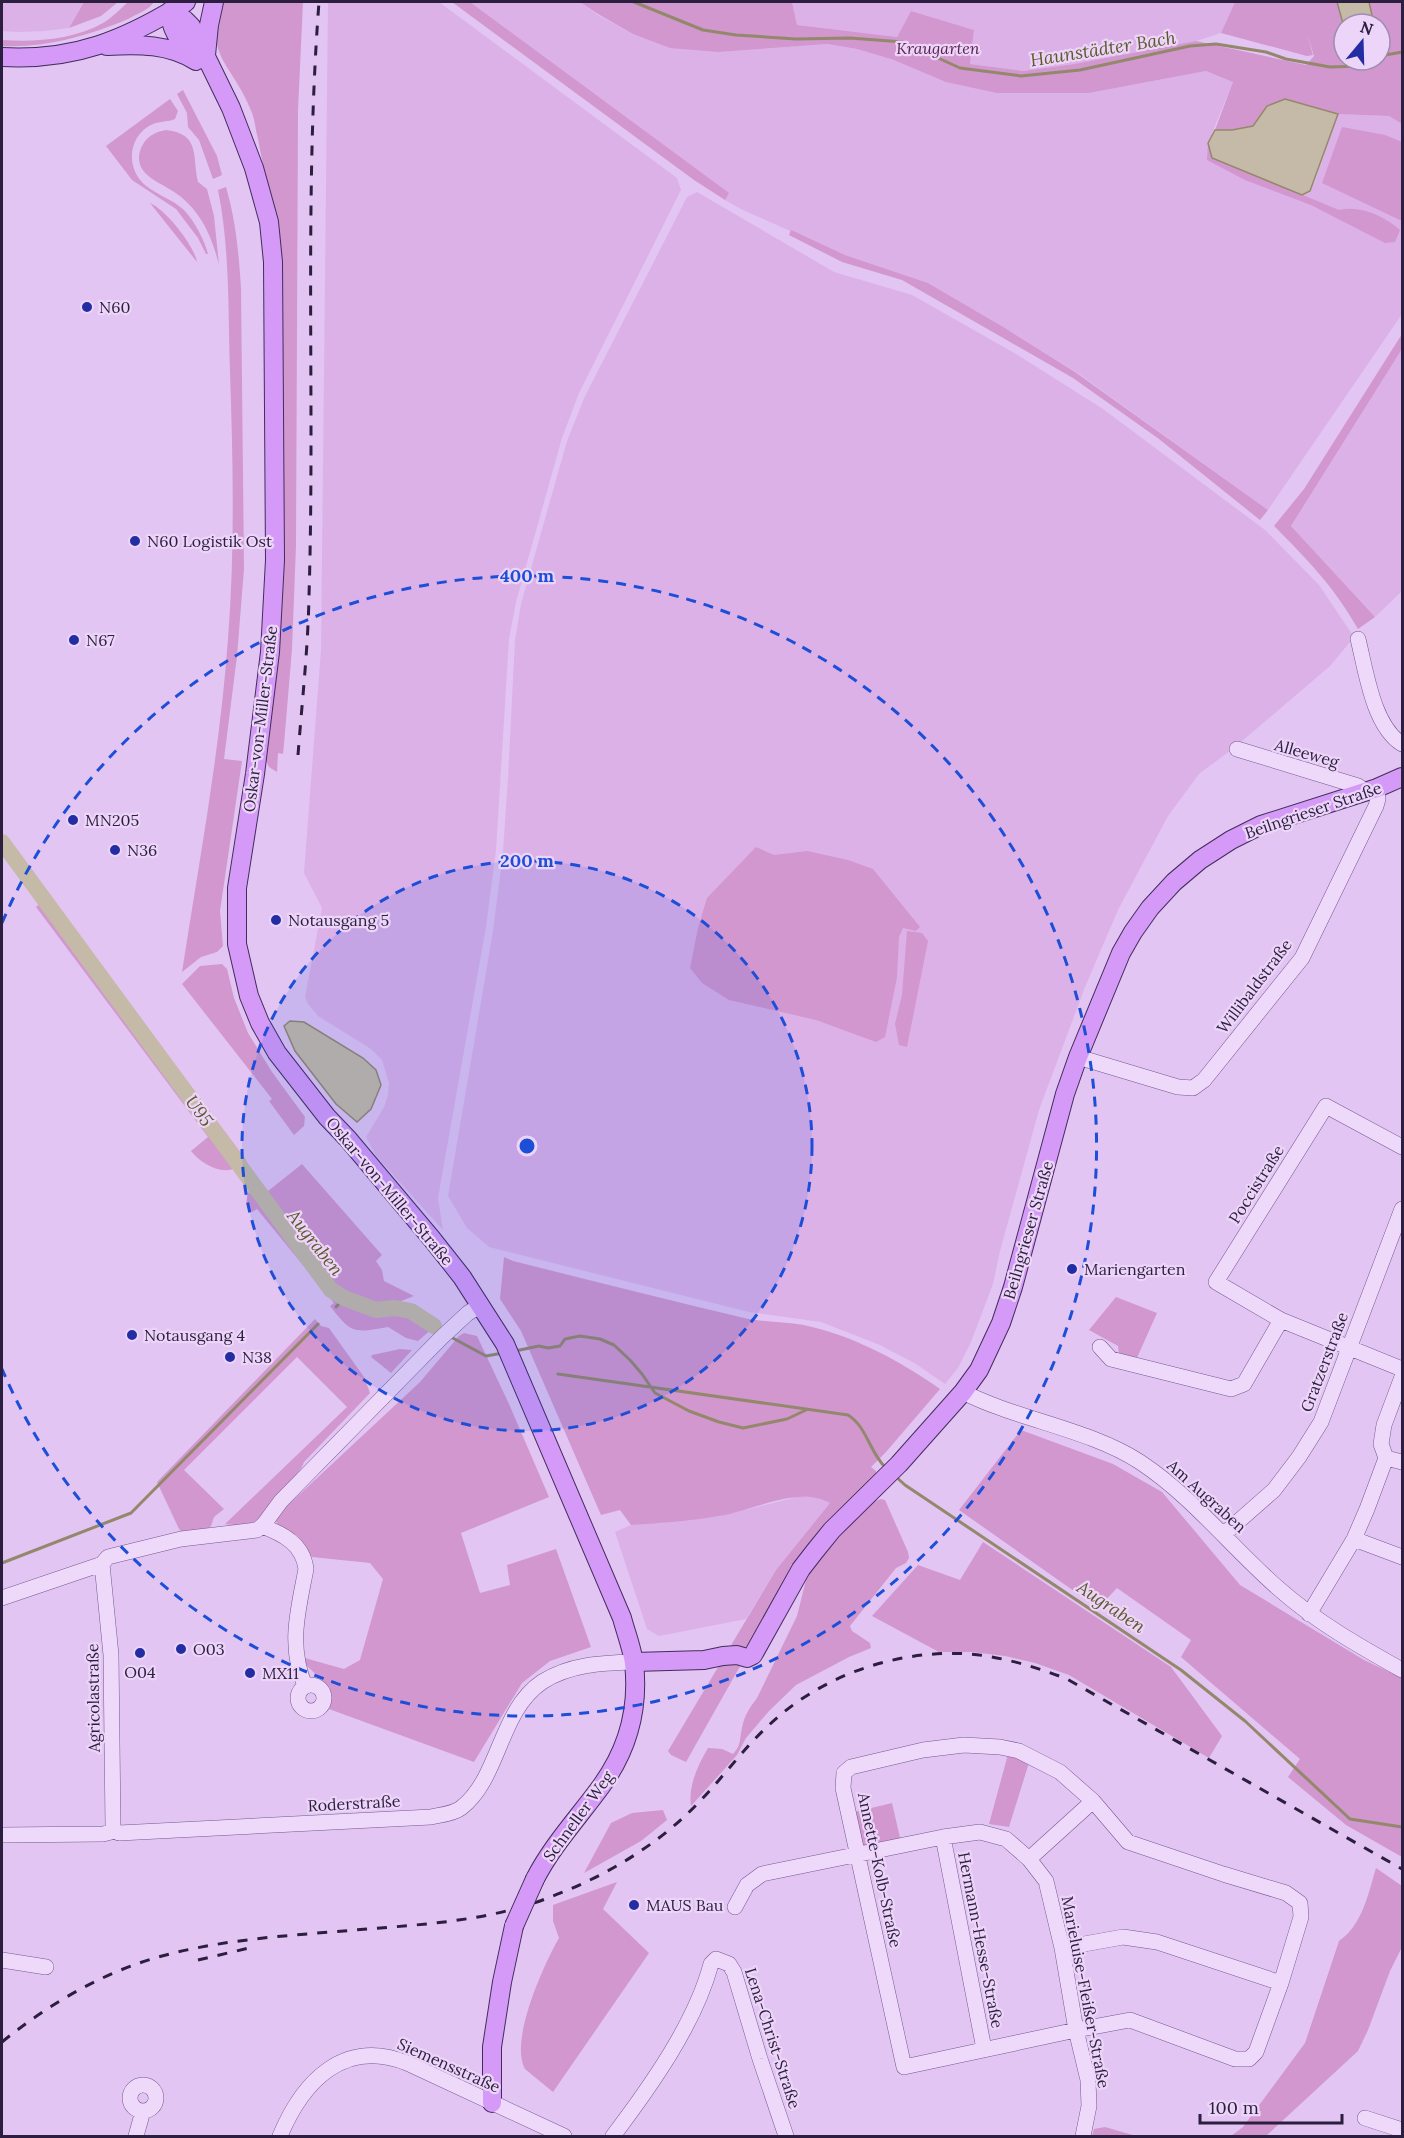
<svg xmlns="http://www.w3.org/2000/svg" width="1404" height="2138" viewBox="0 0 1404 2138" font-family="Lora,serif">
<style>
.farmland{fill:#dcb1e8}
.green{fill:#d197ce}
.water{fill:#c5baa7;stroke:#94886c;stroke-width:1.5}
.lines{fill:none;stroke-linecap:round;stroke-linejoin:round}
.stream{stroke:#94886c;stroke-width:3}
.river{stroke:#c5baa7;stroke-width:16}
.minor-casing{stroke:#73598f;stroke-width:16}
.major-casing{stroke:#412d5c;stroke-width:20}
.minor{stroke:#efd9fb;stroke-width:15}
.major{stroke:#d59af7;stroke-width:18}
.rail{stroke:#2c1e3e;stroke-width:3;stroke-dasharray:10 10;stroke-linecap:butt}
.major-bridge-casing{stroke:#412d5c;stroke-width:20;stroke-linecap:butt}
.major-bridge{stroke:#d59af7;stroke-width:18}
.ring{fill:none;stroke:#1d4ed8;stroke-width:3;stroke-dasharray:10 8}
.poi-dot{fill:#242ca3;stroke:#ecd5f8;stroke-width:2}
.labels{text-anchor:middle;stroke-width:4.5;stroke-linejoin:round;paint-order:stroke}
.park-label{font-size:16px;font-style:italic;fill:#5c2351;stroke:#ecd5f8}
.poi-label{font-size:16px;fill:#2c1e3e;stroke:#ecd5f8;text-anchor:start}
.street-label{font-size:16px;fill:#2c1e3e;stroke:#ecd5f8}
.water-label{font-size:18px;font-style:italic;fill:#5e582c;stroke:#ecd5f8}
.centre{fill:#1d4ed8;stroke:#ecd5f8;stroke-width:3}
.ring-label{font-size:18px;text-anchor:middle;font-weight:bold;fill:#1d4ed8;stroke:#ecd5f8;stroke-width:4.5;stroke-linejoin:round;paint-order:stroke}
</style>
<rect width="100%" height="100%" fill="#e2c5f2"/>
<path class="farmland" d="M2 2H84L69 28 45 31 18 32 2 31Z
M328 2H439L677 178 681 190 579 393 562 438 516 602 509 639 496 850 486 927 438 1198 443 1230 376 1156 366 1137 384 1107 388 1095 389 1083 382 1060 371 1049 318 1016 308 1004 305 997 322 908 304 873 321 650Z
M470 2H580L598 15 633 34 719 52 827 44 857 49 894 60 1089 93 1206 71 1233 82 1208 143 1262 179 1301 195 1310 191 1315 181 1338 114 1389 116 1402 124V314L1268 510 1079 374 1005 328 928 283 845 255 743 210 725 200 728 193Z
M792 2H1235L1221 33 1196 41 1074 64 1023 71 970 64 974 30 911 11 897 37 797 25Z
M697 192 834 272 912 295 1016 354 1103 409 1265 530 1319 585 1354 637 1330 666 1235 747 1199 774 1168 816 1118 910 1085 987 1039 1110 1000 1251 993 1284 971 1342 958 1368 945 1384 916 1364 880 1345 821 1322 749 1312 489 1247 467 1228 448 1196 493 931 503 852 508 778 515 640 521 604 567 441 585 396 687 197Z
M1402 349V591L1375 617 1291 526Z
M797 1497H820L830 1503 776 1570 746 1619 659 1636 647 1629 615 1532 631 1525 720 1516Z"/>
<path class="green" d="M84 2H118L101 16 69 28Z
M128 2H154C149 10 137 14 128 19 88 36 45 48 2 46V40C35 42 73 40 103 23 113 17 120 9 128 2Z
M223 2H303L298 110 296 545 292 649 284 744 283 754 278 753 277 772 269 767 265 759 279 641 268 189C265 173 261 156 258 139 255 128 255 118 250 108 231 62 203 56 223 2Z
M452 2H470L729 193 725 200 694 180Z
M580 2H792L797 25 897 37 911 11 974 30 970 64 1023 71 1074 64 1196 41 1306 65 1314 56 1307 33 1313 55 1307 56 1221 33 1235 2H1337L1344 27V60H1380V24H1374L1369 2H1402V124L1389 116 1338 114 1285 99 1267 106 1253 126 1232 130H1215L1233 82 1206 71 1089 93H997L946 82 894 60 857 49 827 44 719 52 670 48 633 34 598 14Z
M183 90 217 156 222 175 213 179 199 140 188 127 187 113 177 94Z
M170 99 178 111 175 119C168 122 160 121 153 124 128 135 125 168 145 185 157 195 172 199 184 210 195 222 204 239 208 254H206L198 238 176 209 132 180 106 146Z
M1342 127 1385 135 1402 142V221L1322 183Z
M166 130C201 134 192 157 198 182L207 189 214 216 219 265C214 245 207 226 194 210 189 204 183 198 177 194 161 182 131 175 141 148 146 137 154 132 166 130Z
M1208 143 1213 158 1339 210C1361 205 1384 216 1400 230L1395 242 1385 243 1311 205 1245 180 1207 160Z
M226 187C236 221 239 255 241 289L244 569 237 656 224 759 242 761 220 911 223 946 217 952 201 957 182 972C199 862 220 751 228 639 235 550 233 461 230 371 228 311 230 249 218 190Z
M150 203C166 210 194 245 197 262Z
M791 230 845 255 928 283 1005 328 1075 372 1268 510 1260 520 1159 439 1073 378 902 280 842 262 789 235Z
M1402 334V349L1291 526 1375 617 1358 629C1335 588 1308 560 1274 526L1304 489Z
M756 847 774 855 807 851 848 860 873 869 920 927 916 931 903 928 899 937 897 977 885 1037 876 1042 816 1020 729 1000 702 983 690 968 698 928 707 898Z
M44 889 246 1160C241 1164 235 1169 229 1170 215 1172 199 1161 191 1151L208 1137 36 907 42 902 36 895Z
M907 931 922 933 928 941 907 1047 899 1045 895 1024 902 995Z
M222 964 227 969 234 998 248 1033 272 1072 305 1117 304 1126 294 1135 269 1101 272 1099 182 984 200 966Z
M302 1164 382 1255 376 1261 382 1270 384 1281 414 1296 378 1310 412 1314 433 1328 418 1341 406 1338 388 1327C353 1333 352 1334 330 1306L334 1303 257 1209 252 1212 246 1203 248 1193 262 1183 268 1191Z
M504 1257 513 1261C589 1280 664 1299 740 1317 762 1323 786 1321 808 1326 856 1337 900 1361 940 1389L886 1452 871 1467 876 1471 877 1478 801 1558 686 1762 671 1755 668 1751 776 1570 830 1503C799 1485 752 1511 719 1516 690 1521 661 1523 631 1525L620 1510 601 1515 521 1331 500 1299Z
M1116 1297 1157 1313 1136 1360 1119 1355 1118 1346 1089 1330Z
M315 1319 321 1326 329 1328 364 1377 370 1393 304 1462C300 1475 265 1517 253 1522 243 1527 234 1525 225 1524L347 1407 297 1357 184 1470 224 1509 214 1517 211 1526 207 1529 182 1532 179 1529 157 1482Z
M464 1333 477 1336 509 1404 549 1497 461 1533 480 1593 510 1585 507 1565 556 1549 591 1647 550 1661 522 1683 474 1762 329 1709C339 1682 312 1678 301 1657L344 1669 360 1660 383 1579 370 1563 312 1557 298 1536 279 1527 276 1521 278 1515 286 1507 420 1382 459 1336Z
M400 1349 412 1350 391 1373 371 1357 372 1355Z
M1021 1430 1113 1464 1162 1492 1240 1585 1364 1660 1402 1678V1857L1346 1825 1288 1777 1300 1759 1181 1657 1191 1640 1117 1588 1098 1608 959 1510Z
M881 1499 885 1500 908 1552 909 1558 906 1563 896 1568 850 1626 852 1631 870 1643 871 1648 849 1657 796 1685 769 1711 746 1738 737 1755 691 1806C688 1786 698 1765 708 1748L722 1749 733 1754C742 1744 739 1740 742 1728 744 1716 750 1707 757 1698L797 1616 808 1572 832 1542 875 1501Z
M983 1542 1171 1667 1222 1736 1209 1758 1069 1675 1035 1663 1005 1656 972 1652H939L872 1616 918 1565 960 1580Z
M1010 1747 1032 1753 1009 1827 989 1824Z
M892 1803 901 1842 861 1850 855 1812Z
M663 1810 667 1820 641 1841 584 1873 611 1823 632 1813Z
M1376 1868 1402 1886V1947L1390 1971 1368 2030 1358 2051 1266 2136H1231L1243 2127 1305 2043 1339 1941C1362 1925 1368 1895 1376 1868Z
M617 1882 603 1909 649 1953 553 2092 525 2069C509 2041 544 1964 559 1938L553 1921V1905Z
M1105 2127 1136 2136H1092L1094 2129Z"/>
<path class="water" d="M1337 2H1369L1374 24H1344V27Z
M1285 99 1338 114 1310 191 1302 195 1212 158 1208 143 1215 130H1232L1253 126 1267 106Z
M290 1021 304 1022 363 1058 376 1070 381 1085 371 1109 357 1122 336 1104 295 1051 284 1026Z"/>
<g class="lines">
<path class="stream" d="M634 2 703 30 736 35 796 39 850 38 903 42 960 68 1021 76 1080 70 1190 46 1216 44 1266 52 1286 59 1330 67 1361 66 1368 60
M1380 56 1402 52
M38 890 239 1165
M256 1188 331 1290 344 1298 376 1310 395 1308 411 1311 441 1331
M336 1307 344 1298
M449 1336 486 1356 503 1353
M515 1351 539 1346 548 1348 560 1346 565 1339 580 1336 600 1339 614 1345 630 1360 642 1374 655 1393 689 1411 719 1422 743 1428 787 1419 806 1410
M558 1374 848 1415C867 1427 869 1451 885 1467
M894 1475 905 1485 1181 1670 1245 1721 1350 1819 1402 1827
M2 1563 131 1513 318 1324"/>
<path class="river" d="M2 842 331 1290 344 1298 376 1310 395 1308 411 1311 434 1326"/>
<defs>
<path id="minor" d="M1358 639C1366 671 1373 726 1402 744
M1237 749 1358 786 1367 792
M1078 1057 1178 1087 1193 1088 1204 1080 1302 958 1376 806 1378 799 1377 788
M1402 1147 1326 1106 1216 1282 1281 1320 1402 1369
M1100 1347 1111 1359 1231 1389 1244 1384 1281 1320
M963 1392C1018 1420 1089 1429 1140 1462 1193 1497 1231 1547 1278 1588 1315 1621 1359 1646 1402 1670
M1386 1458 1402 1462
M262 1526C283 1534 303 1544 306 1569 298 1611 288 1645 305 1686
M1224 1534 1274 1490 1299 1457 1321 1422 1402 1209
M1354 1539 1402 1557
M102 1564 111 1655 113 1827 115 1831
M2 1598 102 1564 108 1557 116 1555 181 1539 257 1530 264 1524 281 1501 441 1338 468 1313 480 1306
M1309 1614 1354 1539 1367 1509 1386 1458 1381 1444 1384 1425 1402 1377
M298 1698a13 13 0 1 1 26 0a13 13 0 1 1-26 0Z
M964 1745 1000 1747 1019 1751 1060 1772 1093 1801 1128 1842 1223 1874 1286 1893 1300 1903 1301 1917 1281 1983 1256 2052 1249 2059H1235L1130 2020 1076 2030 904 2067 843 1788 844 1773 851 1767 923 1750Z
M2 1835 103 1834 115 1831 119 1833 431 1817C440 1815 453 1814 461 1808 500 1778 499 1711 542 1682 570 1664 602 1663 634 1662
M943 1837 984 2049
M1029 1859 1093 1801
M735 1907 747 1885 762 1874 943 1837 980 1832 1006 1839 1029 1859 1046 1881 1062 1948 1076 2030 1088 2080 1089 2106 1083 2136
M1062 1948 1123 1937 1157 1942 1281 1983
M2 1960 46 1967
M130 2098a13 13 0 1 1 26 0a13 13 0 1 1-26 0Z
M1365 2118 1402 2130
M136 2136 143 2111
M280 2136C303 2081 344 2038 407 2063L564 2136
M613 2136C650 2087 695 2024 711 1964L716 1959 729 1964 734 1972 760 2059 786 2136"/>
<path id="major" d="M170 11 185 20 191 26 231 108 254 168 269 222 273 262 275 560 270 652 255 774 237 888V944L249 996 260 1023 277 1053 327 1117 348 1139 432 1239 462 1277 505 1344 622 1618C626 1633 632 1648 634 1663 639 1707 628 1749 602 1785 579 1817 553 1844 535 1879
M170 11C170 31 181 42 193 56
M107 46C139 44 169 44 196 61
M206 55 209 25 214 2
M2 57C74 61 125 40 186 2
M634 1662 704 1660 723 1656 737 1655 747 1658 753 1655 801 1569 815 1551 832 1530 899 1464 963 1392 979 1370 1001 1323 1013 1287 1065 1094 1078 1057 1121 953 1133 932 1150 908 1174 882 1200 860 1231 840 1261 825 1377 788 1402 777
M492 2103V2047L502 1982 514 1926"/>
</defs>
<use href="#minor" class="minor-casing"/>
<use href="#major" class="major-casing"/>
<use href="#minor" class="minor"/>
<use href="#major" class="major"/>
<path class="rail" d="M298 755C302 702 308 649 309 596 315 398 304 199 319 2
M198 1960 249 1948
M2 2042C49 2004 103 1972 162 1956 228 1938 299 1935 367 1929 430 1924 494 1920 553 1896 608 1875 661 1843 701 1800 724 1776 744 1748 769 1725 822 1675 897 1649 970 1654 1003 1657 1036 1667 1067 1679L1402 1869"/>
<defs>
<path id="major-bridge" d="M514 1926 535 1879"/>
</defs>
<use href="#major-bridge" class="major-bridge-casing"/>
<use href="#major-bridge" class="major-bridge"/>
</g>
<circle cx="527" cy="1146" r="285" fill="#1d4ed8" fill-opacity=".12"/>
<g class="ring">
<circle cx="527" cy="1146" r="285"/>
<path d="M2 923A570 570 0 1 1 2 1369"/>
</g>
<g class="poi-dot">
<circle cx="87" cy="307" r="6"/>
<circle cx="135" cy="541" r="6"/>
<circle cx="74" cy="640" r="6"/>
<circle cx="73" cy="820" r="6"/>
<circle cx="115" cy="850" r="6"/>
<circle cx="276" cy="920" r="6"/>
<circle cx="1072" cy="1269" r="6"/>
<circle cx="132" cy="1335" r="6"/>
<circle cx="230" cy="1357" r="6"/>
<circle cx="181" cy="1649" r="6"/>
<circle cx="140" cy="1653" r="6"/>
<circle cx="250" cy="1673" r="6"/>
<circle cx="634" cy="1905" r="6"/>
</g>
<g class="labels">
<g class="park-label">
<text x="938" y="54">Kraugarten</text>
</g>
<g class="poi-label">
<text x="99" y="313">N60</text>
<text x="147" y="547">N60 Logistik Ost</text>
<text x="86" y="646">N67</text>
<text x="85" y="826">MN205</text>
<text x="127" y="856">N36</text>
<text x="288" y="926">Notausgang 5</text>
<text x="1084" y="1275">Mariengarten</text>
<text x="144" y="1341">Notausgang 4</text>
<text x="242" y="1363">N38</text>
<text x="193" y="1655">O03</text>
<text x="140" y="1678" text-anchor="middle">O04</text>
<text x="262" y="1679">MX11</text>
<text x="646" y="1911">MAUS Bau</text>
</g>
<g class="street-label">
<text transform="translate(260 719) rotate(-83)" y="6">Oskar-von-Miller-Straße</text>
<text transform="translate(1307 753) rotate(16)" y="6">Alleeweg</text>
<text transform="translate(1313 810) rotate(-19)" y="6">Beilngrieser Straße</text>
<text transform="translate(1254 986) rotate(-53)" y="6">Willibaldstraße</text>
<text transform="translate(1256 1184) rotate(-58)" y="6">Poccistraße</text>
<text transform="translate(390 1191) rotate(50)" y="6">Oskar-von-Miller-Straße</text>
<text transform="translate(1028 1230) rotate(-74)" y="6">Beilngrieser Straße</text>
<text transform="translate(1324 1362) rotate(-69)" y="6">Gratzerstraße</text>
<text transform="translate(1207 1496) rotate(42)" y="6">Am Augraben</text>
<text transform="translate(93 1698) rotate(-91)" y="6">Agricolastraße</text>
<text transform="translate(354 1803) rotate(-3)" y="6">Roderstraße</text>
<text transform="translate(578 1816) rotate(-54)" y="6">Schneller Weg</text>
<text transform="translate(880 1870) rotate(78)" y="6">Annette-Kolb-Straße</text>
<text transform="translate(981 1940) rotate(79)" y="6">Hermann-Hesse-Straße</text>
<text transform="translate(1086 1992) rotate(79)" y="6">Marieluise-Fleißer-Straße</text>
<text transform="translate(773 2038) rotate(72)" y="6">Lena-Christ-Straße</text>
<text transform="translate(449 2065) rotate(24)" y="6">Siemensstraße</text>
</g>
<g class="water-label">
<text transform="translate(1103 49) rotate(-9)" y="6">Haunstädter Bach</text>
<text transform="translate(199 1111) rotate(54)" y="6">U95</text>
<text transform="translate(315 1243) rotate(52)" y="6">Augraben</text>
<text transform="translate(1111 1607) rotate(34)" y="6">Augraben</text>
</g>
</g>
<circle cx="527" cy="1146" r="9" class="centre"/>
<g class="ring-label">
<text x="527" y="582">400 m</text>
<text x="527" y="867">200 m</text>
</g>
<rect width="1404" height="2138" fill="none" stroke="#2c1e3e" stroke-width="6"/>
<g transform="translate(1362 42) rotate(19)"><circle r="28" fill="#ecd5f8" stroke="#9f8cae" stroke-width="1.5"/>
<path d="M0-4.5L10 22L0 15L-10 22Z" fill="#242ca3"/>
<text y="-9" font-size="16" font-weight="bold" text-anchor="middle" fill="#2c1e3e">N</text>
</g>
<path d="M1200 2114v9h142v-9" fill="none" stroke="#2c1e3e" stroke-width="3"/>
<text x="1209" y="2114" font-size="18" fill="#2c1e3e" stroke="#ecd5f8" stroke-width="4.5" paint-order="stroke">100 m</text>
</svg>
